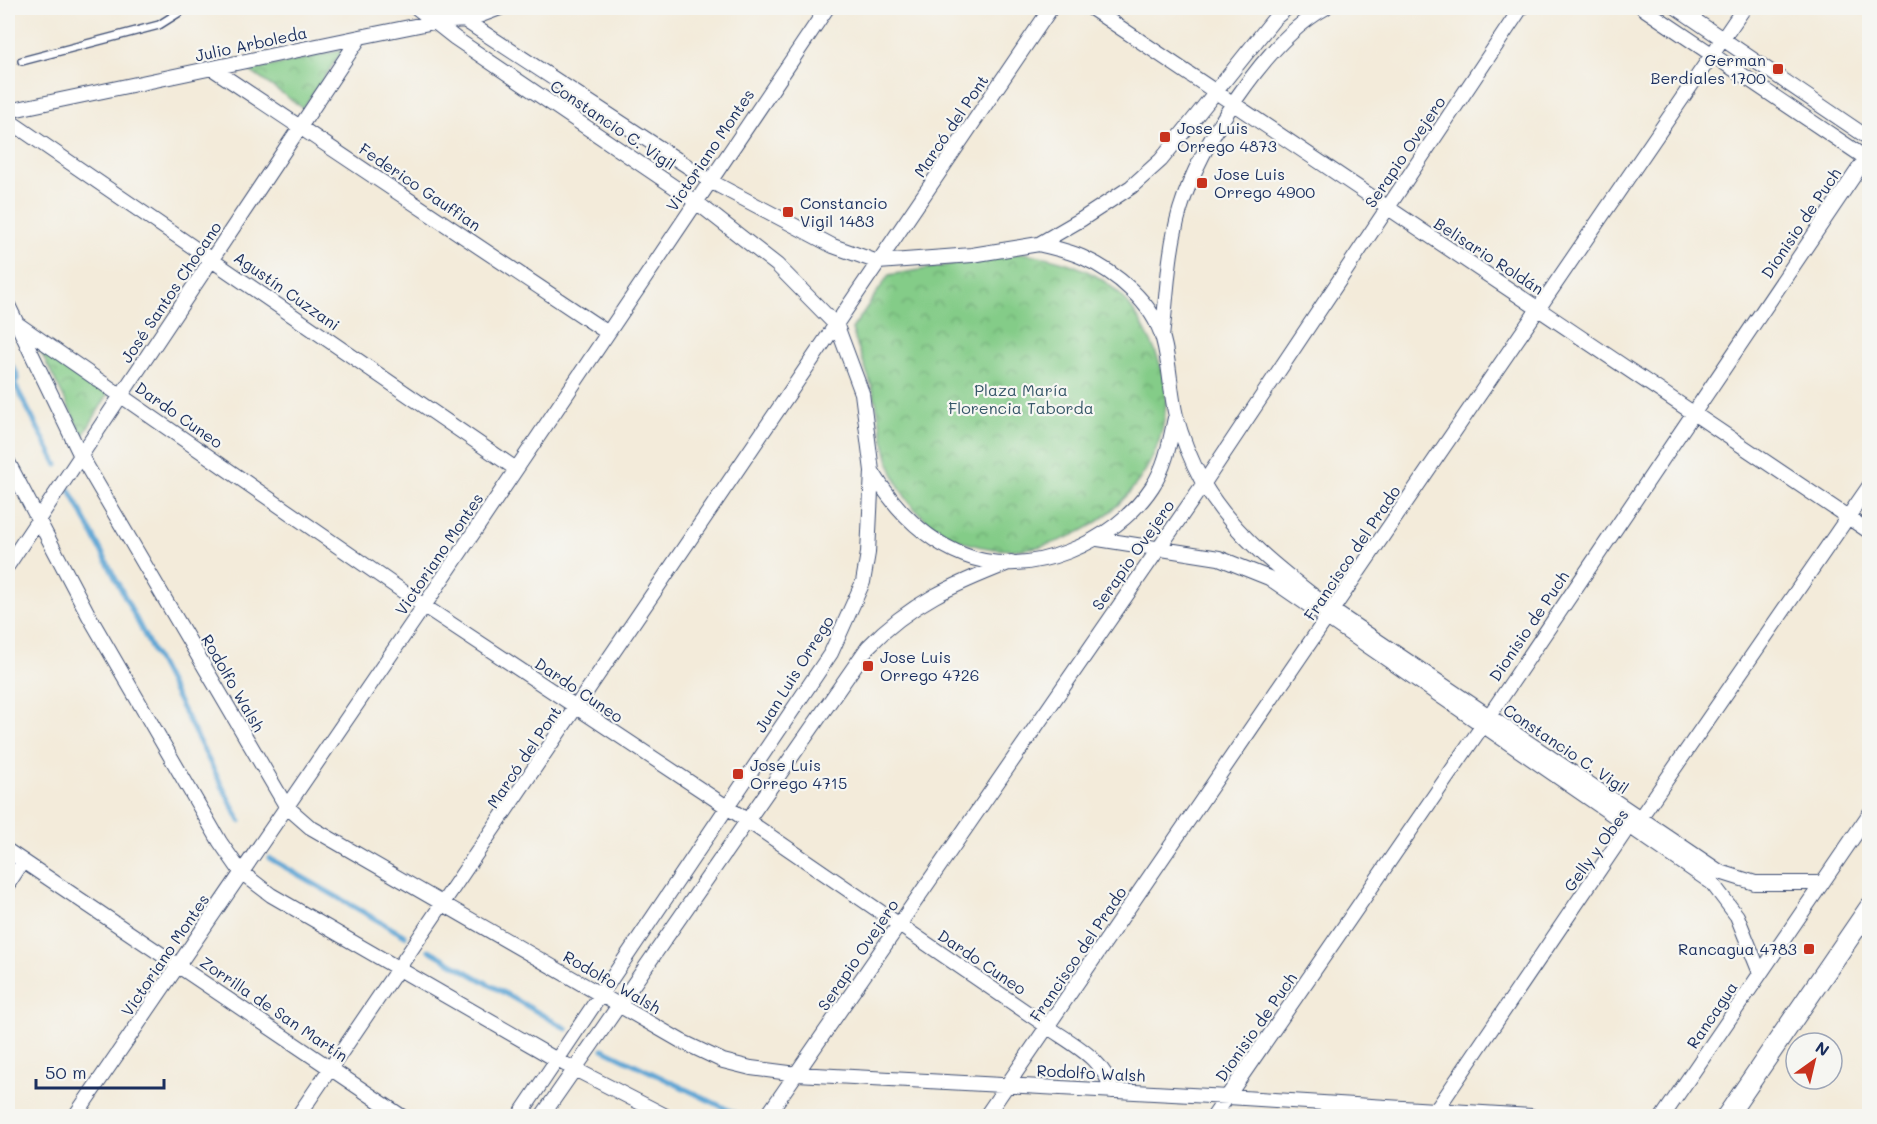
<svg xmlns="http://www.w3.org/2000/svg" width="1877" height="1124" viewBox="0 0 1877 1124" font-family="Mali,sans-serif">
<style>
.park{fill:url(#park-crowns);stroke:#507e73;stroke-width:1.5}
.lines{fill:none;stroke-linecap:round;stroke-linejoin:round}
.stream{stroke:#5da5d4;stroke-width:5}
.canal{stroke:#5da5d4;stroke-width:18}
.service-casing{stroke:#3b4b71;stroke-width:10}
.minor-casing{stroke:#3b4b71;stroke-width:16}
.secondary-casing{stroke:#3b4b71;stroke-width:22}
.service{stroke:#fff;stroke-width:7}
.minor{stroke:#fff;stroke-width:14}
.secondary{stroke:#fff;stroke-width:20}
.poi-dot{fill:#c8321e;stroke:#f6f6f2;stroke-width:2}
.labels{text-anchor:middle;stroke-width:4.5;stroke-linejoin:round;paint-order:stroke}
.street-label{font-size:16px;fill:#1b2f5e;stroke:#f6f6f2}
.poi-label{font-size:16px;fill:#1b2f5e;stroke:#f6f6f2;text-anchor:start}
.park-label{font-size:16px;fill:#355668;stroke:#f6f6f2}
</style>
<defs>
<pattern id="park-crowns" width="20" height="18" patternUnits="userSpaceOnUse" patternTransform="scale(1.5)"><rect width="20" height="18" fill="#84cc88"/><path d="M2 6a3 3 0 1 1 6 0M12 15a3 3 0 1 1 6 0" fill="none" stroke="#6ba672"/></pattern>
</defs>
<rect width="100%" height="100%" fill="#f6f6f2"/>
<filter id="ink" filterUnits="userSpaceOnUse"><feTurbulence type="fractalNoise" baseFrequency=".0167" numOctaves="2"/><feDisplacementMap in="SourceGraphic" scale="12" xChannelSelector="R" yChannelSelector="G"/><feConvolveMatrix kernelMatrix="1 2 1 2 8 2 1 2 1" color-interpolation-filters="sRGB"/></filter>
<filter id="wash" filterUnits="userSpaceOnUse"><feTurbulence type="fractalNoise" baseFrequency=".008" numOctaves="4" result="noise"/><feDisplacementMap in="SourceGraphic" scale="24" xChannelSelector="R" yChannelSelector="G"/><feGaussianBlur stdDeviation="1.35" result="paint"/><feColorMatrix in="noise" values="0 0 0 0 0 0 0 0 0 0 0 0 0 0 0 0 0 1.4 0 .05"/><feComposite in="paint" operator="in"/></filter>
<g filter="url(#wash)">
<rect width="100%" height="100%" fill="#f3ebda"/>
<path class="park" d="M343 50 303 108 250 71Z
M1022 253C1078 261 1119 278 1146 332 1156 351 1166 374 1166 396 1166 521 1004 604 914 508 886 478 884 436 875 398 869 375 859 352 852 329L889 275Z
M40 350 108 394 83 436Z"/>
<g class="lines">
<path class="stream" d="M11 377 57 465
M70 490 240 821
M269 858 405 936
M429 950 567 1029
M603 1049 741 1116
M814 1116H875"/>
<path class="canal" d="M8 371 11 377"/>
</g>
</g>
<g filter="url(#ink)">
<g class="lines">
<defs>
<path id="service" d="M22 61 159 25 186 8"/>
<path id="minor" d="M417 8 455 38 695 201 777 265 837 326 862 393 872 471 868 553 863 582 831 653 519 1116
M446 8 710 181 833 246 878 262 972 255 1039 244 1082 219 1131 187 1161 160 1274 19 1287 8
M1091 8 1870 532
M1643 8 1870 161
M1677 8 1870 139
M213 69 608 333
M8 111 360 37 434 22 468 20 500 8
M8 120 516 469
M1039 244C1053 248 1069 251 1082 257 1116 272 1153 303 1163 339 1170 364 1170 391 1176 416 1182 439 1192 462 1203 483 1234 536 1285 574 1332 610L1720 872 1755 883H1821
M8 305 81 456 286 806 310 827 681 1041 723 1061 751 1068 797 1074 1228 1097 1531 1116
M19 325 424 606 748 821 1048 1027C1074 1045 1104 1059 1112 1091
M1162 337C1167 296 1168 251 1180 210 1199 146 1265 41 1325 8
M8 462 89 616 220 842 241 872 271 895 557 1060 666 1116
M872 471C894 508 923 539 964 555 1028 581 1116 542 1152 487 1166 466 1170 441 1175 418
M1098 539 1219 558 1269 578 1712 883 1737 916 1760 973
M8 565 360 37
M8 851 401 1116
M8 884 23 861
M1433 1115 1629 826 1640 818 1870 485
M75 1116 424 606 827 8
M298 1116 1051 8
M542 1116 868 647C910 603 955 584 1011 562
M767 1116 1204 483 1521 8
M986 1116 1744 8
M1214 1116 1483 725 1870 152
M1663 1116 1870 813"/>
<path id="secondary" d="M1727 1116 1870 907"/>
</defs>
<use href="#service" class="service-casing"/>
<use href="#minor" class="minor-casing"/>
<use href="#secondary" class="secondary-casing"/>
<use href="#service" class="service"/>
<use href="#minor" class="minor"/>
<use href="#secondary" class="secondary"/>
</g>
</g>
<g class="poi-dot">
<rect x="1772" y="63" width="12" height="12" rx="3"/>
<rect x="1159" y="131" width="12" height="12" rx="3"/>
<rect x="1196" y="177" width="12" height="12" rx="3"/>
<rect x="782" y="206" width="12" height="12" rx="3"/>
<rect x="862" y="660" width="12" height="12" rx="3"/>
<rect x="732" y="768" width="12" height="12" rx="3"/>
<rect x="1803" y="943" width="12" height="12" rx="3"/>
</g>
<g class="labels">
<g class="street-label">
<text transform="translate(251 44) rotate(-12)" y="6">Julio Arboleda</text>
<text transform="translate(613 125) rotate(34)" y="6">Constancio C. Vigil</text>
<text transform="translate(951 126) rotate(-56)" y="6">Marcó del Pont</text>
<text transform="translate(710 150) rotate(-56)" y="6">Victoriano Montes</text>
<text transform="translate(1405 152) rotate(-56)" y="6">Serapio Ovejero</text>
<text transform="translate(420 187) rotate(34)" y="6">Federico Gauffian</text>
<text transform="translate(1801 223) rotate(-56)" y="6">Dionisio de Puch</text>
<text transform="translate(1489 256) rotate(33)" y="6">Belisario Roldán</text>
<text transform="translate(287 291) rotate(35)" y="6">Agustín Cuzzani</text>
<text transform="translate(171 292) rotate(-56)" y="6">José Santos Chocano</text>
<text transform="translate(179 415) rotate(35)" y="6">Dardo Cuneo</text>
<text transform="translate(1352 553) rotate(-56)" y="6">Francisco del Prado</text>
<text transform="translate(439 554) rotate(-56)" y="6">Victoriano Montes</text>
<text transform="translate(1133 555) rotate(-55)" y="6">Serapio Ovejero</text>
<text transform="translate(1529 626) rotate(-56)" y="6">Dionisio de Puch</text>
<text transform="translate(794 674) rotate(-58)" y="6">Juan Luis Orrego</text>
<text transform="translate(233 683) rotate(60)" y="6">Rodolfo Walsh</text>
<text transform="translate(579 690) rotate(34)" y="6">Dardo Cuneo</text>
<text transform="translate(1566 749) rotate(34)" y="6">Constancio C. Vigil</text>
<text transform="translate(524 757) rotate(-56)" y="6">Marcó del Pont</text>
<text transform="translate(1596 850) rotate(-54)" y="6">Gelly y Obes</text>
<text transform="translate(1078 954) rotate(-56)" y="6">Francisco del Prado</text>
<text transform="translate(165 955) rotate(-56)" y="6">Victoriano Montes</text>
<text transform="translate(858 955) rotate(-56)" y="6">Serapio Ovejero</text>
<text transform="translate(982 962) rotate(34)" y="6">Dardo Cuneo</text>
<text transform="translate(612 982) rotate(30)" y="6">Rodolfo Walsh</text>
<text transform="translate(274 1009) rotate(34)" y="6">Zorrilla de San Martín</text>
<text transform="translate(1712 1015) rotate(-56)" y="6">Rancagua</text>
<text transform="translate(1256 1027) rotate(-55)" y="6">Dionisio de Puch</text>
<text transform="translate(1091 1073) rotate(3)" y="6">Rodolfo Walsh</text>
</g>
<g class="poi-label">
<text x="1766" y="66" text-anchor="end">German<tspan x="1766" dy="18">Berdiales 1700</tspan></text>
<text x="1177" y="134">Jose Luis<tspan x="1177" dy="18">Orrego 4873</tspan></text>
<text x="1214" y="180">Jose Luis<tspan x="1214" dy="18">Orrego 4900</tspan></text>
<text x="800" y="209">Constancio<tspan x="800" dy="18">Vigil 1483</tspan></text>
<text x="880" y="663">Jose Luis<tspan x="880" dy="18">Orrego 4726</tspan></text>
<text x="750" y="771">Jose Luis<tspan x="750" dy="18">Orrego 4715</tspan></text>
<text x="1797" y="955" text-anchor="end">Rancagua 4783</text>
</g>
<g class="park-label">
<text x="1021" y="396">Plaza María<tspan x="1021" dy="18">Florencia Taborda</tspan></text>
</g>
</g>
<rect width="1877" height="1124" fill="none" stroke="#f6f6f2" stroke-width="30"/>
<g transform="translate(1814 1061) rotate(34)"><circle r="28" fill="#f6f6f2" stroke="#9ea6b7" stroke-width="1.5"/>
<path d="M0-4.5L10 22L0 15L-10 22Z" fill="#c8321e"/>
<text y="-9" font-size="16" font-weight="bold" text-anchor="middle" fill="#1b2f5e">N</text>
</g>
<path d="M36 1079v9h128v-9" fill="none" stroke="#1b2f5e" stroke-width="3"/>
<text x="45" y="1079" font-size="18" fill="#1b2f5e" stroke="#f6f6f2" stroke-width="4.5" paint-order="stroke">50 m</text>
</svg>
